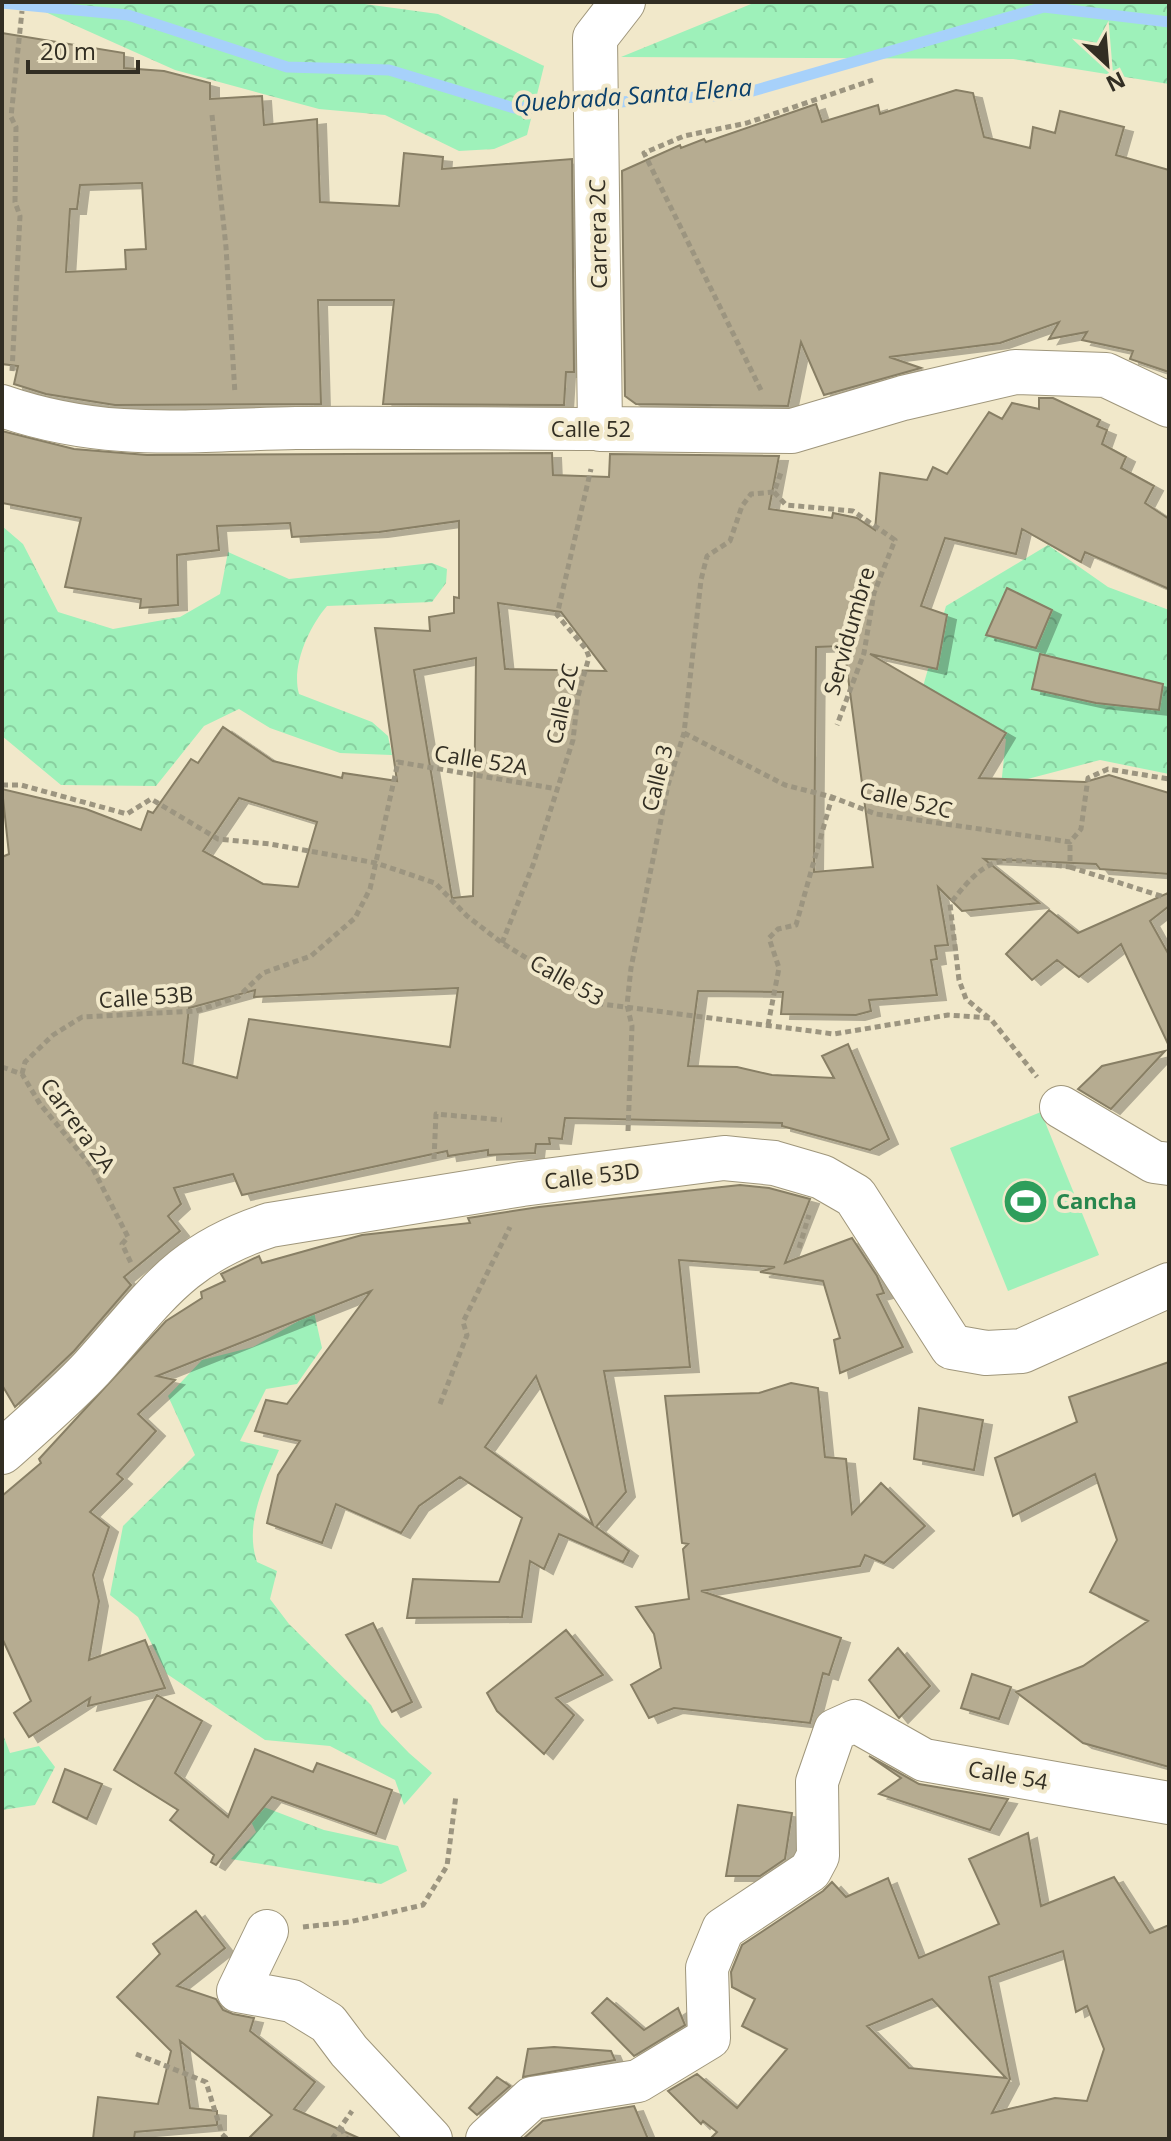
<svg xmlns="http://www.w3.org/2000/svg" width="1171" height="2141" viewBox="0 0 1171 2141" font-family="'Open Sans',sans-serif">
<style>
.forest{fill:url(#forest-crowns)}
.pitch{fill:#9ef1ba}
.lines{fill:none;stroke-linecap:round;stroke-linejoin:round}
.stream{stroke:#a7d1fa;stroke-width:11}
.building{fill:#b6ac91;stroke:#887f65;stroke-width:2;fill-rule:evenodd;filter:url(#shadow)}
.street-casing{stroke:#9f967b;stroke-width:44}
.secondary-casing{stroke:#9f967b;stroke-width:46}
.path{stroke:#9c9580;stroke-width:5;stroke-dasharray:6 4;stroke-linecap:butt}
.street{stroke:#fff;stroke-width:42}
.secondary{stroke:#fff;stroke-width:44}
.labels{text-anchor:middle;stroke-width:8;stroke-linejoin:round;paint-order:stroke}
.street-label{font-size:22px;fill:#322e23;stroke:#f1e8ca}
.leisure-label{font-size:22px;font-weight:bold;fill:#27864d;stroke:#f1e8ca;text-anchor:start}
.water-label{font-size:24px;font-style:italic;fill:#0b406b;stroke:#f1e8ca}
</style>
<defs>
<pattern id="forest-crowns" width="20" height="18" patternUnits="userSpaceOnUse" patternTransform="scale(2)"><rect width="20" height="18" fill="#9ef1ba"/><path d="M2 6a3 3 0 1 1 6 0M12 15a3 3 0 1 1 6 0" fill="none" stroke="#89cfa0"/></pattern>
<filter id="shadow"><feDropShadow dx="9" dy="5" stdDeviation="0" flood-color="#0004"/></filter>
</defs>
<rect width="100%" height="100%" fill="#f1e8ca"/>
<path class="forest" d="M23 2H350L438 14 544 66 527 135 494 149 459 151 385 115 319 109 175 70Z
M756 2H1169V84L1013 59 621 57Z
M2 526 23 544 58 612 113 629 180 617 220 594 228 552 289 579 432 563 447 569 446 583 432 602 327 606C309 627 291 666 299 694L372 722 388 736 392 755 340 753 270 728 239 709 204 726 156 786 61 785 2 736Z
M1048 545 1108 587 1169 610V774L1100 760 1001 786 1006 739 916 711 946 606Z
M314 1312 322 1348 297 1384 266 1389 240 1441 279 1450C264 1485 244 1524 257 1562L277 1571 270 1599 289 1624 371 1705 381 1724 409 1753 432 1773 404 1805 395 1780 330 1746 265 1740 167 1674 138 1617 110 1595 123 1526 195 1455 168 1396 202 1360 253 1347Z
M2 1732 10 1753 39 1746 55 1767 35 1805 2 1810Z
M240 1798 324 1830 398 1846 407 1871 381 1884 231 1859 256 1832Z"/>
<path class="pitch" d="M1041 1112 1099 1255 1008 1291 950 1148Z"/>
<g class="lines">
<path class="stream" d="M2 3 128 15 287 67 389 70 514 108 587 104
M604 103 742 94 1044 7 1169 22"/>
</g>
<path class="building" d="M2 33 124 53V68L164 71 210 83V99L262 96 264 125 317 119 320 202 399 206 404 153 443 157 442 169 572 159 574 372H566L564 405 383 404 394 300H318L321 404 115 405 46 394 14 384 18 366 2 364ZM142 183 146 249 125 250 126 269 66 272 70 209H77L80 185Z
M956 90 973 93 984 137 1030 148 1033 127 1055 133 1060 111 1124 127 1116 155 1169 170V372L1130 359 1133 351 1082 340 1087 332 1049 339 1059 322 1000 343 889 357 921 368 824 395 801 342 788 406 636 404 625 396 622 171 680 145 681 148 704 139 706 142 816 104 822 122 878 105 880 114Z
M1039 398H1053L1100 420 1097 426 1107 430 1102 444 1126 457 1121 468 1154 486 1145 503 1169 519V589L1085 552 1081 562 1022 529 1016 554 945 538 921 606 947 615 937 669 870 654 1006 733 979 778 1085 782 1109 775 1169 793V874L1100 869 1096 864 984 859 1039 903 962 911 938 887 948 945 935 946 937 959 931 960 937 995 869 1000 871 1011 856 1015 781 1014 783 992 698 991 688 1066 737 1067 772 1075 834 1078 822 1056 848 1044 889 1139 870 1150 782 1126V1123L565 1118 562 1139 549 1138 550 1144H536L535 1153 488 1155V1150L448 1156 447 1151 242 1195 233 1174 174 1188 181 1204 168 1216 180 1231 124 1277 131 1285 74 1351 15 1407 2 1385V857L9 854 2 789 86 809 141 830 148 811 153 813 191 759 198 763 223 727 273 761 342 778 343 773 397 781 375 628 430 631 429 617 454 613V597L459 598V521L379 532 292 537 290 523 217 526 219 550 177 555 178 605 140 608 141 599 65 587 81 518 2 503V431L74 449 147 455 552 453 553 475 609 477 610 454 779 456 769 509 832 518 833 513 857 518 875 530 880 473 927 480 933 467 947 474 989 412 1002 419 1012 403 1039 409ZM498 603 561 612 606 671 505 669ZM844 646 873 867 814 872 816 647ZM476 658 473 896 452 898 414 670ZM239 798 317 822 298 887 263 884 203 851ZM458 988 450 1047 249 1019 237 1078 183 1063 189 1008 255 990 254 997Z
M1007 588 1052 610 1036 648 986 635Z
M1040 654 1163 684 1159 710 1096 703 1032 689Z
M1168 893 1169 906 1150 921 1169 955V1046L1121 944 1079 977 1057 960 1032 980 1006 954 1049 910 1078 933Z
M1165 1051 1111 1109 1078 1089 1102 1066Z
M740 1185 769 1188 810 1199 785 1263 852 1238 877 1276 884 1293 877 1295 903 1347 840 1373 834 1340 840 1338 823 1281 760 1272 775 1267 679 1260 690 1367 604 1371 626 1492 596 1527 629 1551 623 1562 559 1534 544 1569 530 1561 522 1617 407 1618 413 1579 499 1582 522 1518 460 1477 419 1506 401 1533 336 1504 322 1543 267 1523 278 1475 300 1441 255 1431 266 1400 287 1404 371 1291 157 1376 175 1380 138 1414 156 1431 117 1474 123 1479 90 1512 109 1527 93 1575 99 1601 89 1660 145 1640 165 1688 88 1706 90 1698 29 1737 14 1713 31 1701 2 1638V1496L41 1463 39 1459 166 1321 202 1298 201 1292 225 1281 221 1274 259 1256 262 1263 362 1235 470 1223 468 1218 539 1207ZM536 1376 593 1525 485 1447Z
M1169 1362V1767L1083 1743 1016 1692 1083 1666 1148 1621 1090 1592 1117 1540 1095 1474 1013 1516 995 1458 1077 1422 1069 1397Z
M791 1383 818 1388 825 1457 846 1459 852 1514 881 1483 925 1526 884 1563 865 1555 860 1566 701 1591 841 1638 829 1675 823 1673 810 1723 674 1708 649 1718 631 1685 661 1668 654 1634 636 1607 689 1599 683 1549 688 1544 682 1543 665 1396 759 1393Z
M919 1408 983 1420 974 1470 914 1459Z
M373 1623 412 1702 392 1712 346 1635Z
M566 1630 603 1675 556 1698 574 1715 544 1754 497 1711 487 1693Z
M898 1648 930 1686 899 1718 869 1680Z
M972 1674 1011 1687 999 1719 961 1708Z
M157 1695 202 1721 175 1773 228 1817 255 1749 313 1772 317 1763 392 1790 376 1834 272 1797 216 1865 211 1862 214 1855 170 1820 178 1810 114 1770Z
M869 1756 919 1784 1008 1799 990 1830 879 1794 901 1778Z
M65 1769 102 1784 87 1819 53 1802Z
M738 1805 792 1813 785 1859 760 1876H726Z
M1028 1833 1041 1906 1114 1877 1150 1933 1169 1925V2139H710L717 2132 703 2121 701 2124 668 2091 697 2074 737 2108 787 2049 742 2026 755 1999 732 1987 731 1972 742 1945 823 1891 832 1882 846 1897 888 1878 919 1958 999 1924 969 1859ZM1063 1951 1076 2012 1087 2006 1104 2049 1087 2101 1055 2098 992 2113 1010 2079 989 1977ZM932 1999 1006 2078 909 2068 867 2026Z
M196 1911 225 1948 177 1986 216 1999 223 2010 233 2014 254 2018 250 2031 315 2082 294 2109 361 2139H248L272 2115 180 2041 190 2108 217 2111V2125L135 2132 134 2139H93L98 2097 158 2104 171 2051 117 1997 160 1954 153 1944Z
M607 1998 644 2030 678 2008 685 2025 634 2056 592 2013Z
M554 2047 611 2051 615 2060 523 2077 528 2049Z
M497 2077 510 2086 477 2115 469 2108Z
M634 2106 648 2139H523L543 2121Z"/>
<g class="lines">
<defs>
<path id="street" d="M2 406C106 442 190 430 296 428 398 427 499 429 600 429
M1061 1107 1154 1162 1169 1164
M267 1931 238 1991 292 2001 328 2023 349 2051 431 2139
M487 2139 532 2098 638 2081 709 2038 707 1968 723 1929 810 1871 818 1856 817 1782 835 1730 855 1721 924 1760 1169 1803"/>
<path id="secondary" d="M623 2 595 38 600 429 792 431 903 398 1015 372 1106 375 1169 405
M2 1452C32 1425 64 1398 92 1368 154 1300 177 1255 270 1225L522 1184 724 1158 774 1163 822 1177 855 1196 952 1347 986 1353 1022 1351 1169 1285"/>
</defs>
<use href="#street" class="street-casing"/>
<use href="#secondary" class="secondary-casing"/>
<path class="path" d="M212 115 226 247 235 394
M12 371 20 216 15 202 16 127 11 117 22 11
M761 390 644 153 684 136 747 123 873 80
M774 492 786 505 853 511 895 540 874 593 864 653 837 725
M684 733 785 785 832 797 876 814 1070 842 1081 829 1088 778 1108 769 1169 779
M2 785H21L127 814 151 799 218 839 270 844 376 863 435 883 467 916 502 943 602 1004 834 1034 948 1015 990 1018 1037 1077
M1070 867 1164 897
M502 943 533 865 573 740 578 696 589 657 586 649 557 615 591 469
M989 1018 966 999 959 980 950 904C994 846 1004 860 1070 867V842
M768 1025 779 968 769 938 778 929 796 925 832 797
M2 1067 22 1074 40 1104 92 1167 128 1237 122 1244 132 1265
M22 1074 25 1062 53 1035 82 1017 196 1011 238 997 263 973 311 956 355 918 370 889 398 762 558 789
M628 1131 632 1026 627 1005 631 968 668 785 684 733 701 580 707 556 730 541 742 506 751 494 774 492 782 470
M434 1159 436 1114 502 1120
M799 1248 809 1215
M440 1404 467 1335 463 1322 510 1227
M303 1927 349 1922 423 1905 447 1866 456 1795
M136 2054 206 2082 222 2134 227 2139
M341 2128 347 2139
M332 2139 352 2111"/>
<use href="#street" class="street"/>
<use href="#secondary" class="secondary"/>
</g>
<defs>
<symbol id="stadium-disc" viewBox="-11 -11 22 22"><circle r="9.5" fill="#2e9e5b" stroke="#f1e8ca"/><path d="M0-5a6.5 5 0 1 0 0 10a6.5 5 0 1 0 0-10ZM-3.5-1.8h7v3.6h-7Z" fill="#fff"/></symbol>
</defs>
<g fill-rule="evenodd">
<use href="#stadium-disc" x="1000" y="1176" width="51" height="51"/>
</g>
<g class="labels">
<g class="street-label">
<text transform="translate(598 234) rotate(-91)" y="8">Carrera 2C</text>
<text x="591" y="437">Calle 52</text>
<text transform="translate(849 631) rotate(-74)" y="8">Servidumbre</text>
<text transform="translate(562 704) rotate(-78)" y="8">Calle 2C</text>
<text transform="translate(481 760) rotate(9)" y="8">Calle 52A</text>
<text transform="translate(657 778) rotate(-76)" y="8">Calle 3</text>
<text transform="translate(906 800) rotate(13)" y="8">Calle 52C</text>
<text transform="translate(567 980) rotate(29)" y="8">Calle 53</text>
<text transform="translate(146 997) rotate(-4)" y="8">Calle 53B</text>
<text transform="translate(78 1125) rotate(54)" y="8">Carrera 2A</text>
<text transform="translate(592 1176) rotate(-7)" y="8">Calle 53D</text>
<text transform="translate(1008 1775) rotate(10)" y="8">Calle 54</text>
</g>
<g class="leisure-label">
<text x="1056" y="1209">Cancha</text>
</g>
<g class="water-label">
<text transform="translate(633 96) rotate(-4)" y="8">Quebrada Santa Elena</text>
</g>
</g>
<rect width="1171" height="2141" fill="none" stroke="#322e23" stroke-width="8"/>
<g transform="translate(1107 64) rotate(154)" stroke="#f1e8ca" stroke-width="6" paint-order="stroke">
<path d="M0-6L14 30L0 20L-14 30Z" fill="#322e23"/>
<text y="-12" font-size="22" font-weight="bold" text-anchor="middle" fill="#322e23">N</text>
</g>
<path d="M28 60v12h110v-12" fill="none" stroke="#322e23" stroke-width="4"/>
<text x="40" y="60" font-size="24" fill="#322e23" stroke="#f1e8ca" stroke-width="6" paint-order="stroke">20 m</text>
</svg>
